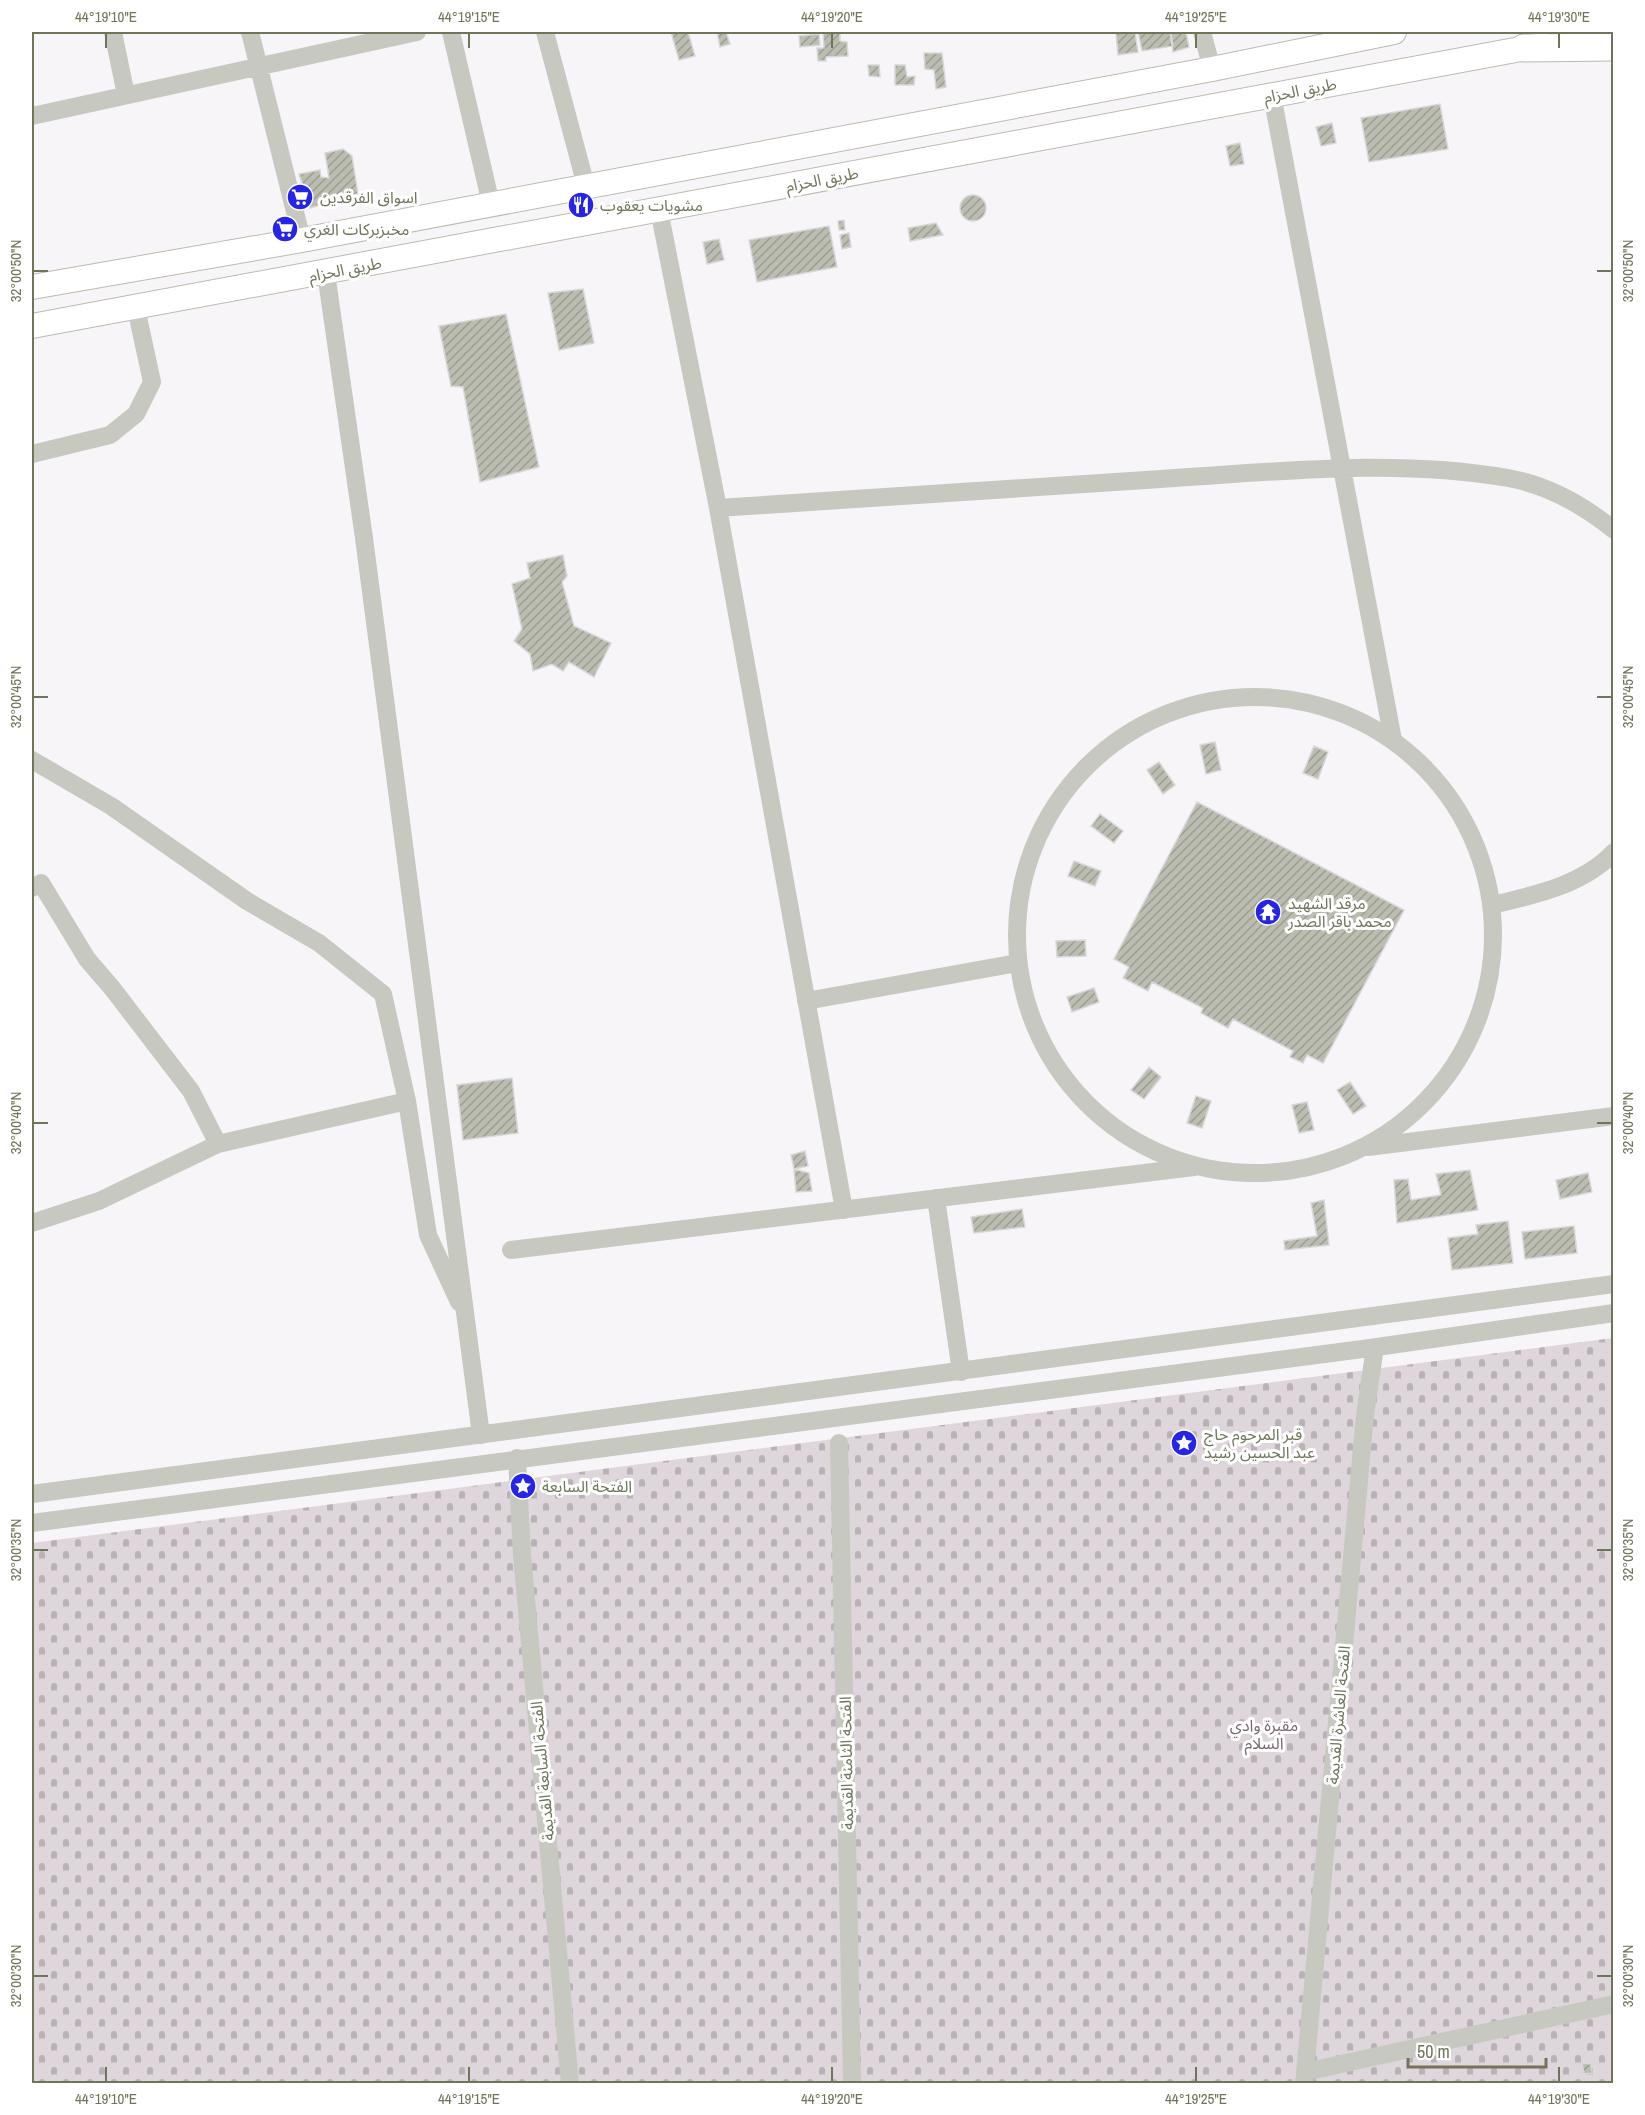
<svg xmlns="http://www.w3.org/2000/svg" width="1645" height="2115" viewBox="0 0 1645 2115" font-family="'Archivo Narrow','Noto Sans Arabic',sans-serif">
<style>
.cemetery{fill:url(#cemetery-stones)}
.building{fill:url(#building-hatch);stroke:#d9d7d9;stroke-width:1.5}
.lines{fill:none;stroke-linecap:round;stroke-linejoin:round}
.major-casing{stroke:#b9bcb2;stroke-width:26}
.highway-casing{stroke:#b8bab1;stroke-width:29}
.minor{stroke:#c7c9c0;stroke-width:18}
.major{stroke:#fff;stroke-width:24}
.highway{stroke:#fff;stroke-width:27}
.ticks{fill:none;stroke:#6e7559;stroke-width:2}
.labels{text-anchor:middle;stroke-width:6;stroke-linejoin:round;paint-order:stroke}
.street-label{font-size:16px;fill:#6e7559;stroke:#fff}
.poi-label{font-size:16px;fill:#6e7559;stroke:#fff;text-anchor:start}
.park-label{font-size:16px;fill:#7d6570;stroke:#fff}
.neatline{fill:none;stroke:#6e7559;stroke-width:2}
.ticks-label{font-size:15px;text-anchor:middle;fill:#6e7559}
</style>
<defs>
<pattern id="cemetery-stones" width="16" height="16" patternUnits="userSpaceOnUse" patternTransform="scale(1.5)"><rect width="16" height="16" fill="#dfd6dc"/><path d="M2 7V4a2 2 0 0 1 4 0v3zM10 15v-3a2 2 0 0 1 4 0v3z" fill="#b9b2b5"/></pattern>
<pattern id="building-hatch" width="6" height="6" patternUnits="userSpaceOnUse" patternTransform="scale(1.5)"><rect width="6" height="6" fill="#bbbdb0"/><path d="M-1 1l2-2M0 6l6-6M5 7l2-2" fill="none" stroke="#9c9e92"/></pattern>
</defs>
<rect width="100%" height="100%" fill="#f7f5f8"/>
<path class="cemetery" d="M1613 1338V2083H32V1543Z"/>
<path class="building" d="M671 32H688L695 56 679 60Z
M717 32H726L730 44 720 47Z
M823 32H840V41L847 42 848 56 826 57V61H818L817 48H824Z
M1128 32H1135L1138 52 1118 55 1116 33Z
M1138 32H1171L1173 46 1142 51Z
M1170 32H1186L1189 47 1173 52Z
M819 34 820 45 800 47 799 36Z
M924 53H942L946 87 936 89 934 70 925 69Z
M868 65H879L880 77 869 76Z
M895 65H905L907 77 915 76 914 85H895Z
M1440 104 1448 149 1369 162 1361 118Z
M1332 123 1336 143 1321 146 1316 127Z
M1240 143 1244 164 1230 166 1226 146Z
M343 149 352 156 358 194 310 208 299 174 320 170 321 177 329 178 325 153Z
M960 208a13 13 0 1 1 26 0a13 13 0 1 1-26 0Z
M844 220 845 230H839L838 221Z
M936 223 943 235 910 241 908 228Z
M829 226 837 267 757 282 749 240Z
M849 233 851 247 842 249 840 235Z
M719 239 724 260 707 264 703 242Z
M583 289 594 343 559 350 548 293Z
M506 314 539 467 480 482 463 387 451 386 439 326Z
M563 555 567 576 562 582 574 626 611 643 594 677 569 662 563 671 552 664 533 671 530 654 514 641 522 629 512 584 530 578 527 563Z
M1215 742 1221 770 1206 774 1200 745Z
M1314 746 1328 752 1318 779 1303 773Z
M1159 762 1175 785 1163 794 1147 770Z
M1197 802 1404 910 1323 1063 1307 1055 1303 1063 1290 1057 1293 1051 1233 1019 1228 1028 1201 1013 1203 1008 1152 982 1148 991 1123 978 1129 967 1114 959Z
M1100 814 1123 831 1114 843 1091 826Z
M1074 861 1101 871 1095 886 1068 876Z
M1085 940 1086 956 1057 957 1056 941Z
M1094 988 1099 1002 1072 1012 1067 997Z
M1149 1067 1161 1077 1144 1099 1131 1090Z
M512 1078 518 1133 463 1140 457 1085Z
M1350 1082 1366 1106 1353 1114 1337 1090Z
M1196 1096 1211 1101 1202 1128 1187 1123Z
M1307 1102 1314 1130 1299 1133 1292 1105Z
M805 1151 808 1166 794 1169 791 1155Z
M794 1169 809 1173 812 1191 796 1192Z
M1470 1170 1478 1210 1397 1223 1394 1180 1408 1179 1411 1200 1441 1195 1436 1174Z
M1588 1173 1592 1192 1560 1199 1556 1180Z
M1324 1200 1329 1245 1285 1250 1284 1241 1317 1236 1311 1203Z
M1022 1209 1025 1227 974 1233 971 1217Z
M1508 1221 1513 1263 1452 1270 1448 1238 1478 1234 1476 1225Z
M1574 1226 1577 1253 1525 1259 1522 1232Z
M1582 2063 1591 2064 1592 2073 1584 2074Z"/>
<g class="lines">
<defs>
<path id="major" d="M32 287 302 240 1212 69 1394 32
M32 326 1542 45"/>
<path id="highway" d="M1524 48 1614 47"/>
</defs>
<use href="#major" class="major-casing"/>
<use href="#highway" class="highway-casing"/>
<path class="minor" d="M113 32 126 95
M250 32 302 240
M451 32 491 204
M545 32 586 186
M1202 32 1212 69
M1272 95 1393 740
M32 116 417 32
M659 210 718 508 844 1210
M326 273 364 538 481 1435
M32 454 110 435 136 414 152 382 136 308
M718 508C865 498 1013 489 1161 479 1276 472 1394 458 1508 478 1548 485 1583 505 1614 530
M1017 935a238 238 0 1 1 476 0a238 238 0 1 1-476 0Z
M32 760 111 806 247 901 319 943 383 994 407 1101 428 1235 459 1302
M32 888 41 883 87 959 112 988 191 1091 218 1144
M1492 905C1535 895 1583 885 1614 852
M806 1001 1017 963
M1368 1147 1614 1116
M936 1198 961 1372
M32 1223 99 1201 218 1144 407 1101
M511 1250 1194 1167
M839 1443 852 2084
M517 1458 522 1555 570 2084
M32 1494 1614 1284
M32 1523 1370 1348 1614 1313
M1305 2072 1614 2004
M1304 2084 1365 1415 1375 1347"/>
<use href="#major" class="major"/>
<use href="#highway" class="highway"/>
</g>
<path class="ticks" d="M106 33V48M469 33V48M832 33V48M1196 33V48M1559 33V48M33 271H48M1597 271H1612M33 697H48M1597 697H1612M33 1123H48M1597 1123H1612M33 1550H48M1597 1550H1612M33 1976H48M1597 1976H1612M106 2067V2082M469 2067V2082M832 2067V2082M1196 2067V2082M1559 2067V2082"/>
<defs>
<symbol id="supermarket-disc" viewBox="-11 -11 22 22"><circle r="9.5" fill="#2625e7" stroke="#fff"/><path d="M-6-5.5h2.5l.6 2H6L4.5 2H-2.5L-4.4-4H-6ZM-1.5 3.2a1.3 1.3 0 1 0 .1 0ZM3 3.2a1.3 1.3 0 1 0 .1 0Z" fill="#fff"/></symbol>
<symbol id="restaurant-disc" viewBox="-11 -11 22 22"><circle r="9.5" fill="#2625e7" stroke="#fff"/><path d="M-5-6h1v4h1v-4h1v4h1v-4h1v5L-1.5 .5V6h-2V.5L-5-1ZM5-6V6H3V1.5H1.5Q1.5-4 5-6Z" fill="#fff"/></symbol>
<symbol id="temple-disc" viewBox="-11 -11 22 22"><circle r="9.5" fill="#2625e7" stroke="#fff"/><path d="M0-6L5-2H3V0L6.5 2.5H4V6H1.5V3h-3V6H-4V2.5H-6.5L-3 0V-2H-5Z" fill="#fff"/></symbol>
<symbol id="sight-disc" viewBox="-11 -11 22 22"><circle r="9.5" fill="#2625e7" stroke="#fff"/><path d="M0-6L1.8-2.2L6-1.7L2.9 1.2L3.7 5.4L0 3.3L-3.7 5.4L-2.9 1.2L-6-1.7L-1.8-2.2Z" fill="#fff"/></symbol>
</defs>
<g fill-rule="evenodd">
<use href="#supermarket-disc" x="285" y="182" width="30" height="30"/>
<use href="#restaurant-disc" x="566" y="190" width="30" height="30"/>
<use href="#supermarket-disc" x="270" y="214" width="30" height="30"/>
<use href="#temple-disc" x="1253" y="897" width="30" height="30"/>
<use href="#sight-disc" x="1169" y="1428" width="30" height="30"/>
<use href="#sight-disc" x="508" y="1471" width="30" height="30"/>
</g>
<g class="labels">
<g class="street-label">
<text transform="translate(1300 90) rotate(-11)" y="6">طريق الحزام</text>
<text transform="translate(822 179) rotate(-11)" y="6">طريق الحزام</text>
<text transform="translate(345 269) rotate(-11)" y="6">طريق الحزام</text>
<text transform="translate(1338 1715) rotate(-85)" y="6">الفتحة العاشرة القديمة</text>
<text transform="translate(846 1763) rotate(-91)" y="6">الفتحة الثامنة القديمة</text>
<text transform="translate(542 1771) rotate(-95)" y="6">الفتحة السابعة القديمة</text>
</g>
<g class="poi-label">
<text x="320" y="203">اسواق الفرقدين</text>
<text x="600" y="211">مشويات يعقوب</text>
<text x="304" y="235">مخبزبركات الغري</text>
<text x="1288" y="909">مرقد الشهيد<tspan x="1288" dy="18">محمد باقر الصدر</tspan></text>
<text x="1204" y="1440">قبر المرحوم حاج<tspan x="1204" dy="18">عبد الحسين رشيد</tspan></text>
<text x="542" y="1492">الفتحة السابعة</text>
</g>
<g class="park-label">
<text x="1264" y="1731">مقبرة وادي<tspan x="1264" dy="18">السلام</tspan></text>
</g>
</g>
<rect width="1645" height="2115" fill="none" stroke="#ffffff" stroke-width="66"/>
<path d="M1408 2058v9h138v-9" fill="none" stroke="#6e7559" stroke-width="3"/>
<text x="1417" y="2058" font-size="18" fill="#6e7559" stroke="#ffffff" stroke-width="4.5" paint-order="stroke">50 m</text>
<rect x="33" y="33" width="1579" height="2049" class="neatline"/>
<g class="ticks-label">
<text x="106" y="22">44°19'10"E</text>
<text x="469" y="22">44°19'15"E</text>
<text x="832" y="22">44°19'20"E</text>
<text x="1196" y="22">44°19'25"E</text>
<text x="1559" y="22">44°19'30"E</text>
<text transform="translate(16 271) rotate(-90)" y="5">32°00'50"N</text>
<text transform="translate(1628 271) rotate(-90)" y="5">32°00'50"N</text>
<text transform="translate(16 697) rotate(-90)" y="5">32°00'45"N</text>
<text transform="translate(1628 697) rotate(-90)" y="5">32°00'45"N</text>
<text transform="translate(16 1123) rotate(-90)" y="5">32°00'40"N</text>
<text transform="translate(1628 1123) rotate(-90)" y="5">32°00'40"N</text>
<text transform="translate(16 1550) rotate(-90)" y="5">32°00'35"N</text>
<text transform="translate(1628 1550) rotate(-90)" y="5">32°00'35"N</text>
<text transform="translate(16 1976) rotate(-90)" y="5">32°00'30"N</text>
<text transform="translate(1628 1976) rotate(-90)" y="5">32°00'30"N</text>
<text x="106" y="2104">44°19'10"E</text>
<text x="469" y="2104">44°19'15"E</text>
<text x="832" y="2104">44°19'20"E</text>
<text x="1196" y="2104">44°19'25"E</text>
<text x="1559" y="2104">44°19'30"E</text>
</g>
</svg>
